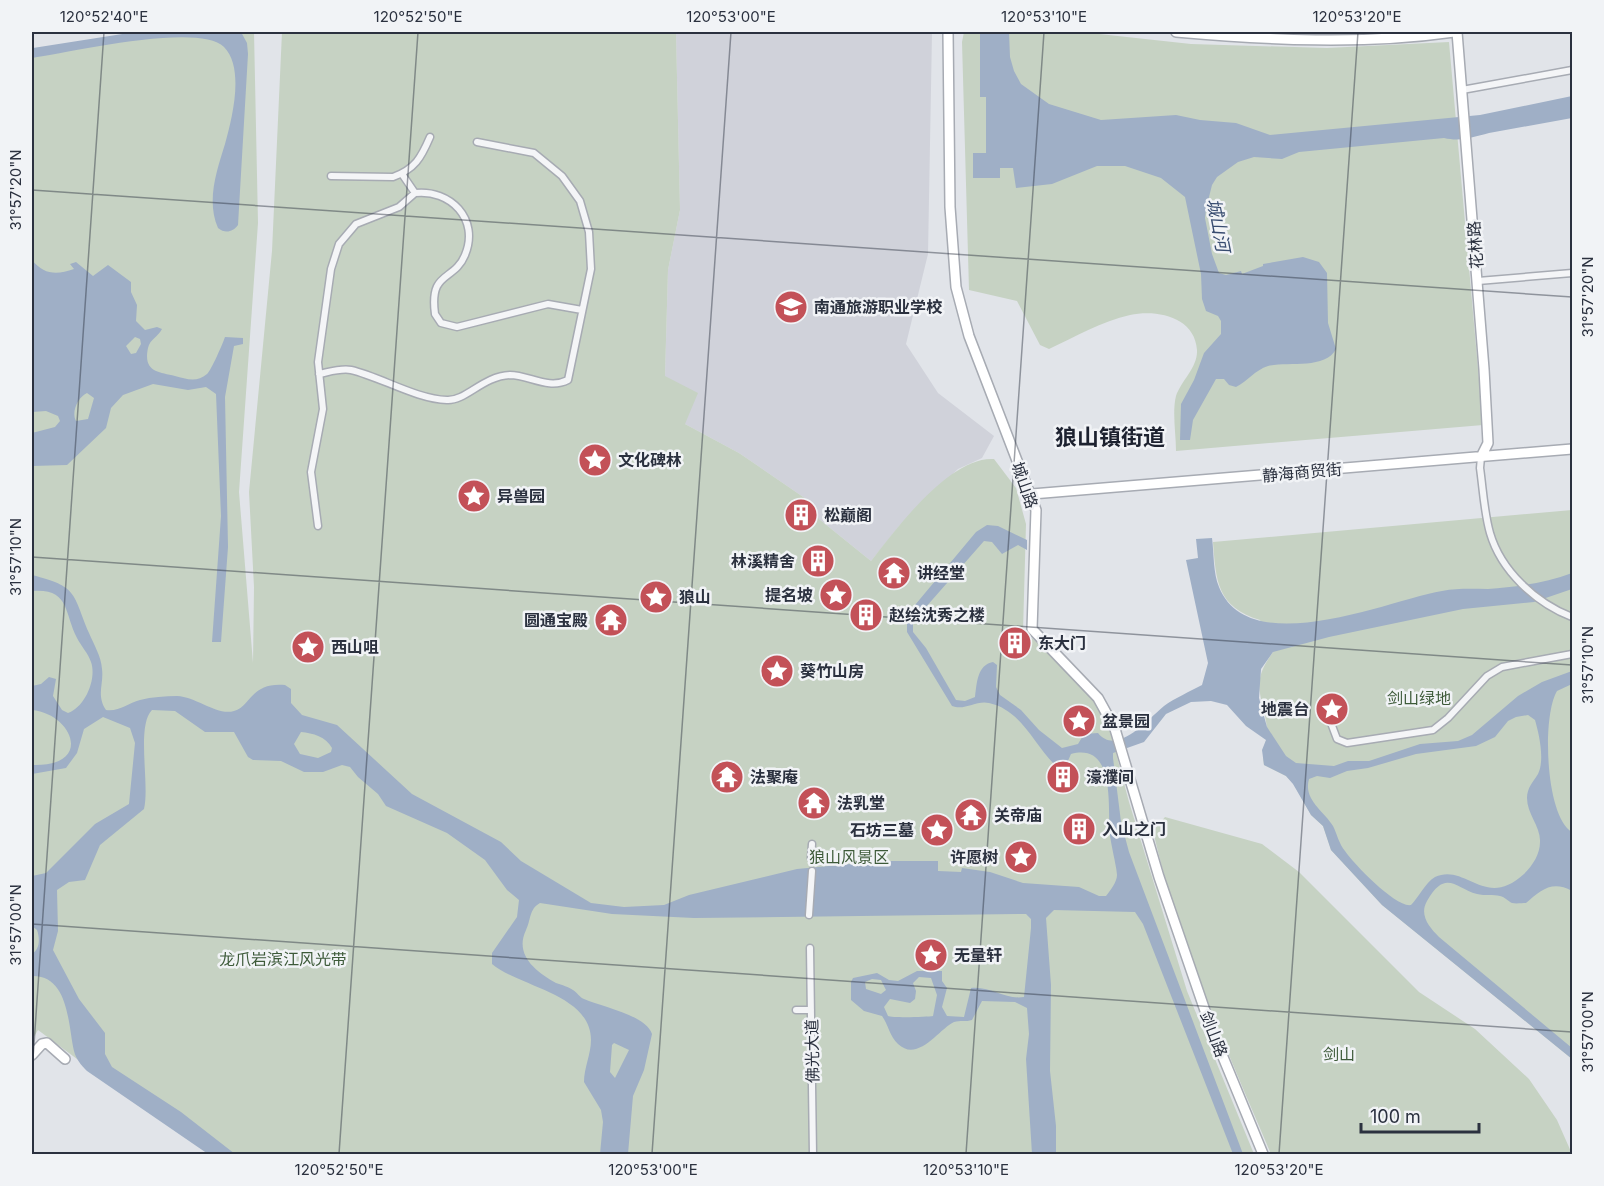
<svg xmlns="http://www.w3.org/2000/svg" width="1604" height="1186" viewBox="0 0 1604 1186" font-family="Inter,'Noto Sans SC',sans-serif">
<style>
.built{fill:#d0d2da}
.green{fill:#c6d2c3}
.water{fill:#9fafc6;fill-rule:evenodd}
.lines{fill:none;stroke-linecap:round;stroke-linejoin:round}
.street-casing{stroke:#a7abb3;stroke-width:9}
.secondary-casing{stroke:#a7abb3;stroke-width:12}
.street{stroke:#f4f5f7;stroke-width:6}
.secondary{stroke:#fff;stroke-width:9}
.ticks{fill:none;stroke:#2b313f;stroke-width:1.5;stroke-opacity:0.45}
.labels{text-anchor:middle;stroke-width:5;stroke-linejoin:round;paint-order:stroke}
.street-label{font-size:16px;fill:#2b313f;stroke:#f1f3f6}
.poi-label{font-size:16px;font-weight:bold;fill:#2b313f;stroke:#f1f3f6;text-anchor:start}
.park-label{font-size:16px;fill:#3d5a39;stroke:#f1f3f6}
.water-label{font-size:18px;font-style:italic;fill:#384c70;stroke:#f1f3f6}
.district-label{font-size:22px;font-weight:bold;fill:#1d2230;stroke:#f1f3f6}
.neatline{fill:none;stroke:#2b313f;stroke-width:2}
.ticks-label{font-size:15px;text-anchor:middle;fill:#2b313f}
</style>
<rect width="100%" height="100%" fill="#e1e4e9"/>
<path class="built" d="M676 32 932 33 928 254 906 344 938 393 994 436 982 458 958 469 900 525 871 561 819 519 812 503 739 453 685 424 665 377 668 270 680 210Z"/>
<path class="green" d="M152 32H254L258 223 239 492 253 663 254 587 249 492 272 251 282 32H676L680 210 668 270 665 376 698 393 685 424 739 453 812 503 819 519 871 561C896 529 950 456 994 459L1016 488 1026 524 1023 631 1055 657 1096 702 1108 723 1129 802 1187 991 1254 1154H222L77 1059 38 1030 32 1040V52Z
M964 32H1081L1191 44 1327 48 1449 42 1483 425 1176 451C1176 434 1172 412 1176 396 1181 381 1198 367 1197 350 1195 317 1157 309 1130 315 1102 321 1075 337 1049 349L1040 345 1017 301 969 290 962 42Z
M1572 510V1059L1382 905 1331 850 1323 826 1311 815 1293 783 1286 776 1264 765C1261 747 1268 743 1267 728 1263 694 1249 685 1273 652L1260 620C1217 607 1216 581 1213 542Z
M1165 817 1262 844 1299 872 1419 992 1475 1029 1529 1079 1557 1120 1572 1154H1271C1227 1051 1178 941 1153 831Z"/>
<path class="water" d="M135 32H241L247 43 248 54 238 225C233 232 225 234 218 228 206 201 217 170 225 144 232 119 245 68 224 47 199 22 68 53 32 58L33 48Z
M980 32H1009L1010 57 1014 71 1021 84 1049 104 1101 120 1176 115 1200 120 1236 123 1270 135 1480 115 1572 96V118L1489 133C1473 137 1461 142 1444 138L1299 152 1282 159 1254 157 1238 162 1217 177 1212 185 1206 209 1205 218 1212 254 1219 273 1226 275 1241 271 1242 274 1263 266V264L1303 257 1319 262 1327 273 1328 323 1336 349C1325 370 1288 361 1268 366 1255 370 1248 381 1236 387L1229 385 1224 379H1216L1193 420 1190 440H1180L1181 404 1194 380 1204 353 1221 334V321L1218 316 1206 311 1202 299 1201 274 1185 197 1161 178 1125 166H1097L1052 184 1016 188 1013 168H1000V178H973V153H986V97H980Z
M32 260C44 275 57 275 74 269L70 264 76 262 93 276 108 265 131 282V292L137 305 136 321 145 330 157 327 162 329C158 337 150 339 148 348 143 372 158 372 175 376 186 379 197 383 207 374 211 371 223 343 225 337L243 338V344L234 346 225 397 228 547 221 642H212L221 516 216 394 206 387 188 390 153 384 123 395 111 408 106 428 67 465 32 466V433L55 427 60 421 58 416 46 411 32 412ZM135 337 140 339 141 344 136 353 131 354 126 346ZM87 393 94 398 88 419 76 421C71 412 78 397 87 393Z
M987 525 998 526 1027 540V550L1018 545 1002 554 992 542 984 541 918 616 913 624V632L926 648 956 700 965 701 975 697C977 683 977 665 993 662L997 665 996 687 1000 695 1021 710 1039 730 1062 748 1078 744 1084 734 1098 733C1117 757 1149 718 1164 706 1175 698 1189 692 1202 685L1208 663 1186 560 1198 558 1196 539 1212 538C1214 553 1213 573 1219 587 1249 662 1389 600 1442 591 1458 588 1472 589 1488 589 1516 587 1546 583 1572 573V589L1534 602 1463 609 1329 637 1273 652 1261 669 1259 698 1267 727 1286 756 1296 763 1334 766 1348 761H1369L1420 744 1458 741 1472 735 1518 696 1542 682 1572 671V684L1557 691C1542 716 1545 816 1572 832V891C1552 880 1541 890 1526 903 1522 903 1516 904 1512 903 1508 901 1505 897 1500 896 1493 894 1485 896 1477 894 1456 889 1446 868 1427 901 1419 915 1429 927 1439 937L1572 1048V1059L1382 905 1331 850 1323 826 1311 815 1293 784 1286 776 1264 765 1262 750 1266 740 1246 726 1227 705 1211 701 1191 702 1166 714 1144 742 1113 753V758L1121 822 1129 852 1243 1154H1233L1143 924 1135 912 1054 910 1046 918 1051 985 1050 1071 1056 1126V1154H1032L1026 1059 1029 1034 1027 1008 1015 1002 982 1001 972 1020C966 1022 960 1020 954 1022 939 1029 918 1063 898 1044 890 1037 888 1024 882 1016L864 1011 851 1000V982L853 978 877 973 889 980 898 981 917 971H942V981L947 988 942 1007 947 1016 964 1017 971 988C991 986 1005 1000 1024 997L1031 928V919L1026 914 694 918 612 914 540 903C529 909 531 920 526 930 514 955 536 972 556 983 562 985 569 987 573 990 578 993 579 997 584 999 602 1007 646 1015 652 1034L644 1070 633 1096 628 1154H600L603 1122 601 1110 584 1082C584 1068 591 1054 591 1040 591 994 519 987 492 964V953L517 917 519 900 507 890 485 860 447 833 386 806 378 794 358 777 350 767 342 765 323 772H304L281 761 253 760 248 757 234 732H205L175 711 152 710C136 726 150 785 144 809L100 845 85 880 69 882 57 890 58 931 53 950 79 999 105 1033V1054L112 1067 181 1112 235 1154H208L87 1071C81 1065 76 1059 74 1051 68 1025 69 975 32 976V954C40 949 40 939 37 930L32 926V876L46 873 95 824 129 804 135 743 130 728 103 717 84 729 77 753 66 768 32 774V765C94 767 73 714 32 710V686L41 684 49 677 56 679 53 696 62 710 68 713C85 707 97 679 91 662 88 653 81 646 77 638 64 613 70 588 32 591V575C78 587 72 592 89 633 94 645 101 656 102 669 104 684 96 695 106 710 119 712 128 703 140 700 152 697 165 696 177 696 197 697 217 716 234 711 251 707 250 682 285 685L291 689V703L302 715 337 725 412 794 501 842 521 861 591 903 624 907 664 905 689 895 797 869 882 861H938V871L961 872 962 868 990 872 1023 883 1079 887 1099 896H1106C1110 891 1117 882 1117 875 1117 868 1111 845 1110 835 1107 809 1117 742 1071 754L1067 763 1054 764C1033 743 1021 710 989 703 976 700 965 711 952 706L907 632V618L910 611 976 532ZM1528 715 1535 720C1539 734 1545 760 1538 774 1533 782 1527 788 1527 798 1527 814 1541 827 1540 842 1540 854 1533 865 1524 874 1485 910 1466 863 1435 877 1425 883 1419 897 1411 905 1396 908 1354 864 1345 851 1339 844 1337 834 1333 826 1324 811 1303 800 1309 779L1317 776 1330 778 1347 771 1368 768 1416 754 1476 746 1495 737 1508 721 1516 717ZM301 732C313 733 326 737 332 748L331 752 318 758 300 754 294 744ZM919 977 931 978 937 995 933 1016C928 1017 892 1018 888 1016L884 1007 890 999 910 1003 915 999 916 991 913 983ZM872 979 881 980 886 990 881 994 866 989 865 982ZM614 1043 629 1050 615 1078 610 1072 612 1045Z"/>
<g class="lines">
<defs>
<path id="street" d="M1462 90 1572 70
M402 174 415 193
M331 176 393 177C415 169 421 158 430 137
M1478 281 1572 273
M319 374C329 372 341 368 351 370 381 377 416 399 447 400 466 401 483 376 510 375 529 375 548 390 568 380L591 269 589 232 580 201 562 176 534 153 477 142
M1481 457 1480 468C1483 489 1484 512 1490 533 1501 571 1536 603 1572 617
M318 526 311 472 323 409 318 362 331 269 339 244 356 224 399 207 415 193C450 189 480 219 465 255 454 282 429 270 435 314L441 323 457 327 548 304 582 310
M1331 723 1337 739 1347 743 1433 730 1448 718 1487 676 1502 667 1572 654
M811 858 812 844
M809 915 812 871
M810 948 813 1154
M796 1010H811"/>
<path id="secondary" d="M948 32 950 207 956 287 969 336 1036 510 1032 629 1098 698 1115 729 1159 877 1211 1028 1263 1154
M1176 32C1268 40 1363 45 1454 32
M1457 32 1484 369 1488 443 1481 457
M1032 494 1572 449
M32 1055 42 1044 47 1043 65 1059"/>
</defs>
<use href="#street" class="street-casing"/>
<use href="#secondary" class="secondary-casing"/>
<use href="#street" class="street"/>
<use href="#secondary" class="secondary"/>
</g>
<path class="ticks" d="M32 190 1572 297M32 557 1572 665M32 924 1572 1032M32 1073 104 32M339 1154 418 32M652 1154 731 32M966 1154 1044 32M1279 1154 1358 32"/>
<defs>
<symbol id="school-disc" viewBox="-11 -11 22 22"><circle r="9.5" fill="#c35158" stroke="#f1f3f6"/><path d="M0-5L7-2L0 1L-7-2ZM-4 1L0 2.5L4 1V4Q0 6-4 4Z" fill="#fff"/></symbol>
<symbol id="sight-disc" viewBox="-11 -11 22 22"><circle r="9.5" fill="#c35158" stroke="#f1f3f6"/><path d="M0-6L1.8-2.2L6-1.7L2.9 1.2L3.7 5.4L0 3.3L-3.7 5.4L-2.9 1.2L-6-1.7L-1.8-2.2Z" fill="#fff"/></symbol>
<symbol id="building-disc" viewBox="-11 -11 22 22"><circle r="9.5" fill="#c35158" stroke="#f1f3f6"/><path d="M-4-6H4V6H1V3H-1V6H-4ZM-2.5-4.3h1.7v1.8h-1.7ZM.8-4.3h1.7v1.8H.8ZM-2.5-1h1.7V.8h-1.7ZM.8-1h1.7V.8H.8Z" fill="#fff"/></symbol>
<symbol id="temple-disc" viewBox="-11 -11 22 22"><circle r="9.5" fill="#c35158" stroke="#f1f3f6"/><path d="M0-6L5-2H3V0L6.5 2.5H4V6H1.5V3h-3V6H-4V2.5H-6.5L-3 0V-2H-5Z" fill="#fff"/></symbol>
</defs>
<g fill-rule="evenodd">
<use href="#school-disc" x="772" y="288" width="38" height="38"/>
<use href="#sight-disc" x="576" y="441" width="38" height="38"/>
<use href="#sight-disc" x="455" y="477" width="38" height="38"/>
<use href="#building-disc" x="782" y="496" width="38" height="38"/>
<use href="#building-disc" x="799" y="542" width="38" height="38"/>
<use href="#temple-disc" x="875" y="554" width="38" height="38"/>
<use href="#sight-disc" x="817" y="576" width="38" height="38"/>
<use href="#sight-disc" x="637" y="578" width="38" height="38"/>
<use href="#building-disc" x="847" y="596" width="38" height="38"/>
<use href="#temple-disc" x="592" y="601" width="38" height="38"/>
<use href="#building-disc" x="996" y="624" width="38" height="38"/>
<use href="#sight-disc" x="289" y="628" width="38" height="38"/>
<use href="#sight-disc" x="758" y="652" width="38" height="38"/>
<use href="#sight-disc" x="1313" y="690" width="38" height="38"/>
<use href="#sight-disc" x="1060" y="702" width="38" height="38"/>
<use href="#temple-disc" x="708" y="758" width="38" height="38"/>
<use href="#building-disc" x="1044" y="758" width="38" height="38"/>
<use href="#temple-disc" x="795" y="784" width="38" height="38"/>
<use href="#temple-disc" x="952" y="796" width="38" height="38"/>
<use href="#building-disc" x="1060" y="810" width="38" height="38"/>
<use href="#sight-disc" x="918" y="811" width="38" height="38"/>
<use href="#sight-disc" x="1002" y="838" width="38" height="38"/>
<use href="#sight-disc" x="912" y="936" width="38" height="38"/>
</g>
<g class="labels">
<g class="street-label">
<text transform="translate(1475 245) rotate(-94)" y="6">花林路</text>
<text transform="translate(1302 472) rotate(-5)" y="6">静海商贸街</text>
<text transform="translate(1025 485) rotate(71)" y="6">城山路</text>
<text transform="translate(1214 1034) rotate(69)" y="6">剑山路</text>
<text transform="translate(812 1051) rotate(-91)" y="6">佛光大道</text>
</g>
<g class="poi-label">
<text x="814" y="313">南通旅游职业学校</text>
<text x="618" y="466">文化碑林</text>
<text x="497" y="502">异兽园</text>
<text x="824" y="521">松巅阁</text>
<text x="795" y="567" text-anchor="end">林溪精舍</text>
<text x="917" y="579">讲经堂</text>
<text x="813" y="601" text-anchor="end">提名坡</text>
<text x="679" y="603">狼山</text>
<text x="889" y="621">赵绘沈秀之楼</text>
<text x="588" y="626" text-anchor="end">圆通宝殿</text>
<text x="1038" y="649">东大门</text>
<text x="331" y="653">西山咀</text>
<text x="800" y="677">葵竹山房</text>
<text x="1309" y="715" text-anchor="end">地震台</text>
<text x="1102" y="727">盆景园</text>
<text x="750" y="783">法聚庵</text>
<text x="1086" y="783">濠濮间</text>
<text x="837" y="809">法乳堂</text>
<text x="994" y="821">关帝庙</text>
<text x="1102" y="835">入山之门</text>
<text x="914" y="836" text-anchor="end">石坊三墓</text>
<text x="998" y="863" text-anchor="end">许愿树</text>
<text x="954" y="961">无量轩</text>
</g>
<g class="park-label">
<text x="1419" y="704">剑山绿地</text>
<text x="849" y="863">狼山风景区</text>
<text x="283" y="965">龙爪岩滨江风光带</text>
<text x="1339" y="1060">剑山</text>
</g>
<g class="water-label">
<text transform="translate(1218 225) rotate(79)" y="6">城山河</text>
</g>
<g class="district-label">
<text x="1110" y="445">狼山镇街道</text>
</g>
</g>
<rect width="1604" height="1186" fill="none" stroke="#f1f3f6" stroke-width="66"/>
<path d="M1361 1123v9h118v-9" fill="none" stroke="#2b313f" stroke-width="3"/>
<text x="1370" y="1123" font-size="18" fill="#2b313f" stroke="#f1f3f6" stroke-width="4.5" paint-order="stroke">100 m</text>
<rect x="33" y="33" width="1538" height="1120" class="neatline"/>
<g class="ticks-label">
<text x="104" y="22">120°52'40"E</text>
<text x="418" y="22">120°52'50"E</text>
<text x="731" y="22">120°53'00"E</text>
<text x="1044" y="22">120°53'10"E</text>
<text x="1357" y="22">120°53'20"E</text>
<text transform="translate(16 190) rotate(-90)" y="5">31°57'20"N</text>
<text transform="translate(1588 297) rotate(-90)" y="5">31°57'20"N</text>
<text transform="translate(16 557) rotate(-90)" y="5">31°57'10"N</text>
<text transform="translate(1588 665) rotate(-90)" y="5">31°57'10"N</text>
<text transform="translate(16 925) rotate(-90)" y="5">31°57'00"N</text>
<text transform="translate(1588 1032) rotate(-90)" y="5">31°57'00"N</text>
<text x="339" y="1175">120°52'50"E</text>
<text x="653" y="1175">120°53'00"E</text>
<text x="966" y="1175">120°53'10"E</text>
<text x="1279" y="1175">120°53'20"E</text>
</g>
</svg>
